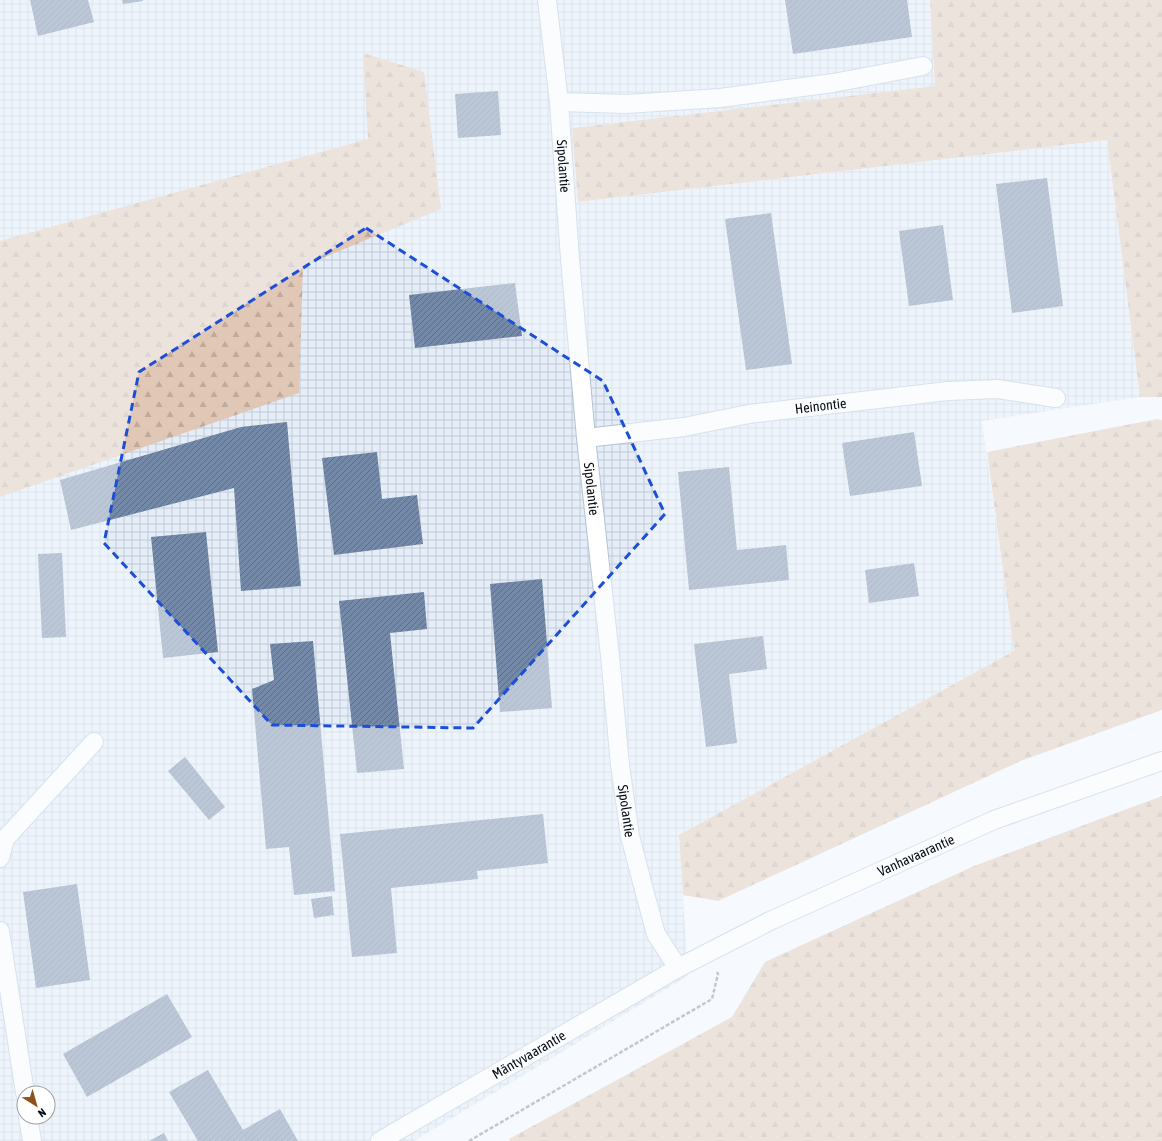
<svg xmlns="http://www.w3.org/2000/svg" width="1162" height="1141" viewBox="0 0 1162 1141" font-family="'Asap Condensed',sans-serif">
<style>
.industrial{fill:url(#industrial-grid);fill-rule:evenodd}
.forest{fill:url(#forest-firs)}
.building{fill:url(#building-hatch)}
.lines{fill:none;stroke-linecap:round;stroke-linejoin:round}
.street-casing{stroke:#b4c3d8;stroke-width:20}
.path{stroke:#888d92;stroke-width:2.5;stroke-dasharray:4 2;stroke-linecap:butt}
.street{stroke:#fff;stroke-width:18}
.marked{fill:none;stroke:#1d4ed8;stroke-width:3;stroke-dasharray:8 5;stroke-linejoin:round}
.labels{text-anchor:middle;stroke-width:4;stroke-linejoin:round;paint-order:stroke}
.street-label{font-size:14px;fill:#080d14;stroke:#fff}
</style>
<defs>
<pattern id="industrial-grid" width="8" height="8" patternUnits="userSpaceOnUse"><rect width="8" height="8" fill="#e4edf8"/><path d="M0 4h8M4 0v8" fill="none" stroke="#c2cad4"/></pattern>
<pattern id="forest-firs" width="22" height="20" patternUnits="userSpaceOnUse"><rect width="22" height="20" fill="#e0c7b6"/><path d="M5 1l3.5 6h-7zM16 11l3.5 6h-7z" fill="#bfaa9c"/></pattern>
<pattern id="building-hatch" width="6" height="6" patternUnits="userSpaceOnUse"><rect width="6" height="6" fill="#7389a7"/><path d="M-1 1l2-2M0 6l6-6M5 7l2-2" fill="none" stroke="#5c6e87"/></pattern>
</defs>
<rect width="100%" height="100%" fill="#f6fafe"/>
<path class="industrial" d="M0 0H930L935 86 572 128 578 202 1107 140 1140 397 982 421 1014 651 679 835 688 976 414 1141H0ZM24 1093H48V1117H24Z"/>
<path class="forest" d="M930 0H1162V397H1140L1107 140 578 202 572 128 935 86Z
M363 53 424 72 441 209 303 266 299 393 0 497V241L368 139Z
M1157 419 1162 420V710L1023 760 718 901 683 895 679 835 1014 651 987 452Z
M1162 796V1141H510L509 1139 732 1017 765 962 974 866Z"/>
<path class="building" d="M30 0H88L94 22 38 36Z
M122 0H143V1L123 4Z
M785 0H907L912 37 793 54Z
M498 91 501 135 458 138 455 94Z
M1047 178 1063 306 1012 313 996 184Z
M771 213 792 364 746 370 725 219Z
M943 225 953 300 909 306 899 231Z
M515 283 522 336 415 348 409 295Z
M287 422 301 586 241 591 234 488 71 530 60 480 241 427Z
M914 432 922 486 850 496 842 443Z
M377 452 382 499 417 495 423 544 334 555 322 458Z
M729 467 737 550 786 545 789 580 689 590 678 472Z
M206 532 218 652 163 658 151 537Z
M62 553 66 637 42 638 38 554Z
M914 563 919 596 869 603 865 570Z
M542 579 552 708 500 712 490 584Z
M424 592 427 629 390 633 404 769 357 773 339 601Z
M763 636 767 669 729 674 737 743 706 747 694 644Z
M313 641 335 891 294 895 289 847 266 849 252 689 274 680 270 644Z
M185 757 225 807 209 820 168 771Z
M543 814 548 863 477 871 478 879 391 888 397 953 352 957 340 834Z
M77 884 90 980 36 988 23 892Z
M332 896 334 915 314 918 311 899Z
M167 994 192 1037 87 1097 63 1054Z
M208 1070 243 1130 280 1109 298 1141H198L169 1092Z
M164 1133 168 1141H149Z"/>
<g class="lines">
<defs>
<g id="street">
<path id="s1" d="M547 0 559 102 570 259 586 438 610 656 620 765 630 836 643 886 656 934 678 968"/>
<path d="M559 102 626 104 720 98 833 83 923 66"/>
<path id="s2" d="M586 438 684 427 749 414 948 391 997 389 1056 398"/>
<path d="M0 858 5 839 94 742"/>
<path d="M0 931 25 1093"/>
<path d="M28 1117 32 1141"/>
<path id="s3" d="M380 1141 678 968 770 921 994 820 1162 761"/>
</g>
</defs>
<use href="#street" class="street-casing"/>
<path class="path" d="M469 1141 712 999 718 974 717 972"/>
<use href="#street" class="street"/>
</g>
<path d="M0 0H1162V1141H0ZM366 228 603 381 665 514 473 728 272 725 104 543 139 372Z" fill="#f6fafe" fill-opacity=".55" fill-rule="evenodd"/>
<path class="marked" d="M366 228 603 381 665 514 473 728 272 725 104 543 139 372Z"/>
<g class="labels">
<g class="street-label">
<text dy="5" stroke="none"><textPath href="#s1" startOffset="167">Sipolantie</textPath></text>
<text dy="5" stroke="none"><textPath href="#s2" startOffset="237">Heinontie</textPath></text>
<text dy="5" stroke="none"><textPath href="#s1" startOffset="491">Sipolantie</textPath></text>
<text dy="5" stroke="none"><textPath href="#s1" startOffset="815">Sipolantie</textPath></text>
<text dy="5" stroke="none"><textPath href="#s3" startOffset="608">Vanhavaarantie</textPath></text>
<text dy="5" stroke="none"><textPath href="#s3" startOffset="172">Mäntyvaarantie</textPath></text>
</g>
</g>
<g transform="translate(36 1105) rotate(143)"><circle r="19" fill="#ffffff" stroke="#9c9ea1"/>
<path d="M0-3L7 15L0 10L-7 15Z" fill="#91511a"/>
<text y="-6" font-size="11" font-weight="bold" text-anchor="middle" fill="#080d14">N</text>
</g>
</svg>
